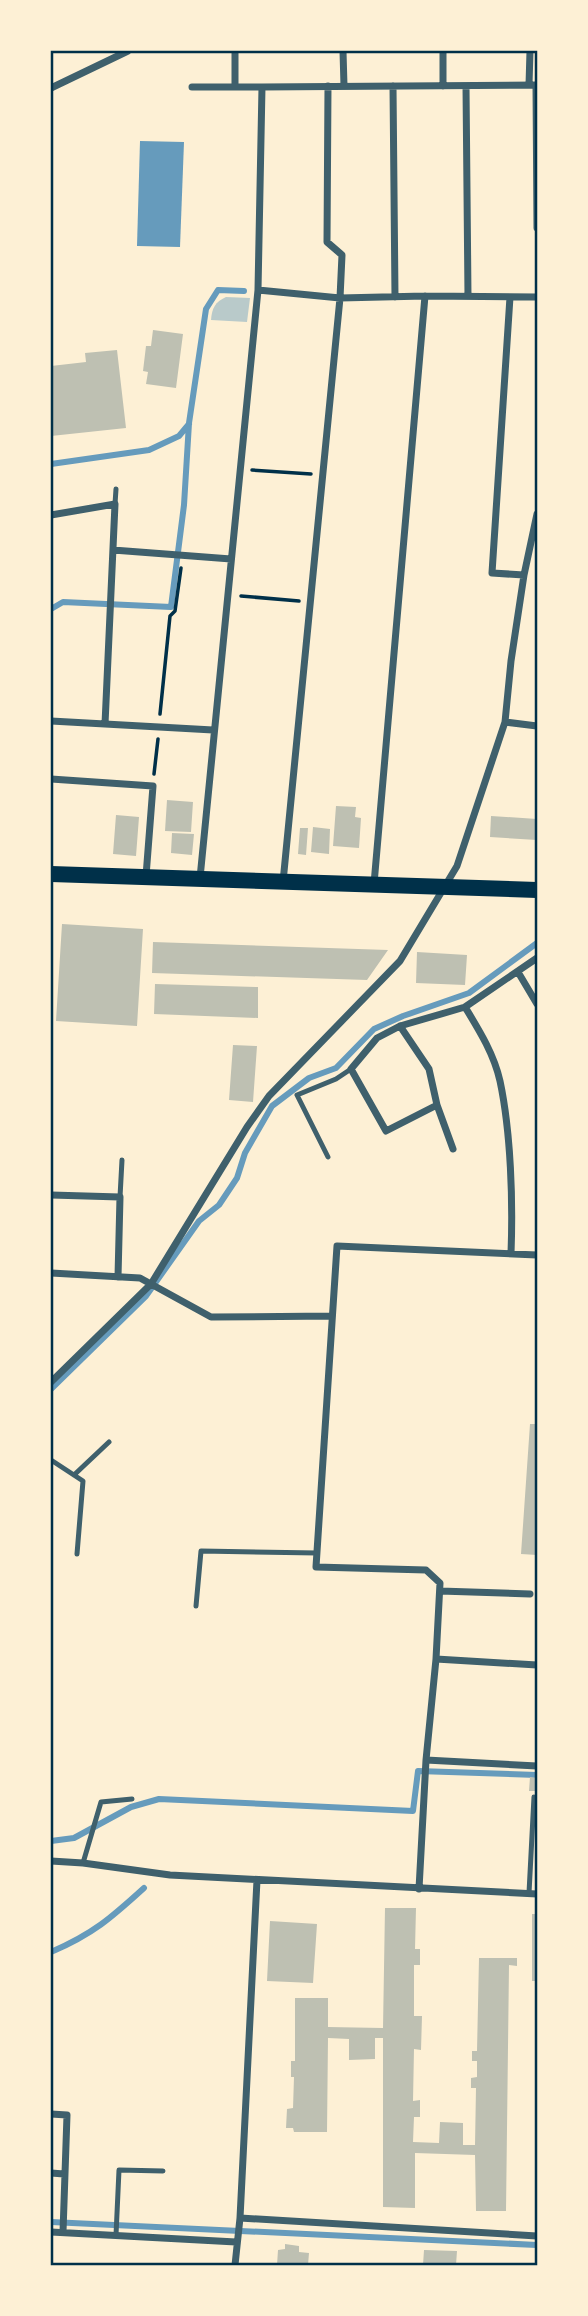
<svg xmlns="http://www.w3.org/2000/svg" width="588" height="2316" viewBox="0 0 588 2316" font-family="'Libre Baskerville',serif">
<style>
.green{fill:#b9caca}
.water{fill:#669bbc}
.lines{fill:none;stroke-linecap:round;stroke-linejoin:round}
.stream{stroke:#669bbc;stroke-width:6}
.building{fill:#bec0b2}
.path{stroke:#003049;stroke-width:3.5}
.service{stroke:#3f606c;stroke-width:5}
.minor{stroke:#3f606c;stroke-width:7}
.primary{stroke:#003049;stroke-width:16}
.neatline{fill:none;stroke:#003049;stroke-width:2.5}
</style>
<rect width="100%" height="100%" fill="#fdf0d5"/>
<path class="green" d="M226 297 250 298 247 322 211 320C212 308 215 302 226 297Z"/>
<path class="water" d="M140 141 184 142 180 247 137 246Z"/>
<g class="lines">
<path class="stream" d="M51 464 149 450 179 436 189 424
M51 609 63 602 171 607 184 505 189 423 206 309 218 290 244 291
M51 1389 146 1296 199 1221 219 1205 237 1178 245 1153 272 1106 309 1078 336 1068 374 1029 403 1016 469 993 537 943
M51 1841 74 1838 131 1807 159 1799 413 1811 418 1771 537 1775
M51 1952C93 1934 111 1918 144 1888
M51 2222 537 2245"/>
</g>
<path class="building" d="M153 330 183 334 176 388 146 384 148 372 143 371 146 346H151Z
M117 350 126 428 51 436V366L86 362 85 353Z
M167 800 193 802 191 832 165 831Z
M336 806 356 807 355 817 361 818 359 848 333 846Z
M116 815 139 817 136 856 113 854Z
M491 816 537 819V840L490 837Z
M313 827 330 829 329 854 311 852Z
M300 828H308L306 855 298 854Z
M172 833 194 834 192 855 171 853Z
M62 924 143 929 137 1026 56 1021Z
M153 942 388 950 367 980 152 973Z
M417 952 467 955 465 985 416 983Z
M155 984 258 987V1018L154 1014Z
M233 1045 257 1046 253 1102 229 1100Z
M530 1424H537V1555L521 1554Z
M530 1777 537 1778V1791H529Z
M385 1908H416L415 1949H420V1965H414V2016H422L421 2050 414 2049 413 2101 420 2100V2117H414L413 2142 439 2143 440 2122 463 2123V2145H475L476 2088H471V2078L477 2077V2061H472V2051H477L479 1958H517V1966L509 1965 506 2211H476L475 2155 415 2153V2208L383 2207V2038H375V2059L349 2060V2039L328 2038 327 2132H294L293 2128H286L287 2109 293 2108 294 2077H291V2061H295V1998H328V2027L383 2028Z
M532 1914H537V1981H532Z
M270 1921 317 1924 313 1983 267 1981Z
M285 2244 299 2246V2252L309 2253 308 2265H277L278 2250 285 2249Z
M424 2250 457 2251 456 2265H423Z"/>
<g class="lines">
<path class="path" d="M252 470 311 474
M241 596 299 601
M160 714 170 616 175 611 181 568
M154 774 158 739"/>
<path class="service" d="M115 504 116 489
M328 1157 297 1095 336 1079 351 1069
M120 1197 122 1160
M51 1460 83 1481 77 1554
M74 1475 109 1442
M196 1606 201 1551 317 1553
M83 1863 101 1802 132 1799
M529 1893 534 1797
M116 2235 119 2170 163 2171"/>
<path class="minor" d="M343 51 344 86
M443 51V86
M529 85 530 51
M536 85 537 228
M235 86V51
M393 86 395 297
M466 86 468 296
M192 87H262
M51 88 128 51
M258 290 340 298 425 296 537 297
M510 297 492 573 524 575
M51 515 115 504 105 724
M113 550 231 559
M51 721 213 730
M505 722 537 726
M51 779 153 786 146 876
M200 878 258 290 262 87 537 85
M283 882 340 298 342 255 327 242 328 86
M374 884 425 296
M518 972 537 1004
M465 1007C479 1030 494 1054 500 1081 511 1133 513 1201 511 1254
M400 1026 429 1069 437 1105 453 1149
M437 1105 386 1131 351 1069 377 1038 400 1026 465 1007 537 958
M51 1195 120 1197 118 1277
M51 1273 140 1278 211 1317 332 1316
M51 1382 151 1284 247 1127 269 1096 400 961 457 866 505 722 511 661 524 575 537 514
M440 1591 530 1594
M436 1659 440 1583 426 1570 316 1567 337 1246 537 1255
M426 1760 537 1766
M51 1861 83 1863 170 1875 537 1894
M419 1889 426 1760 436 1659 537 1665
M51 2114 67 2115 63 2232
M51 2173 64 2174
M240 2218 537 2236
M51 2232 236 2242
M235 2265 240 2218 257 1880"/>
<path class="primary" d="M51 874 537 890"/>
</g>
<rect width="588" height="2316" fill="none" stroke="#fdf0d5" stroke-width="105"/>
<rect x="52" y="52" width="484" height="2212" class="neatline"/>
</svg>
